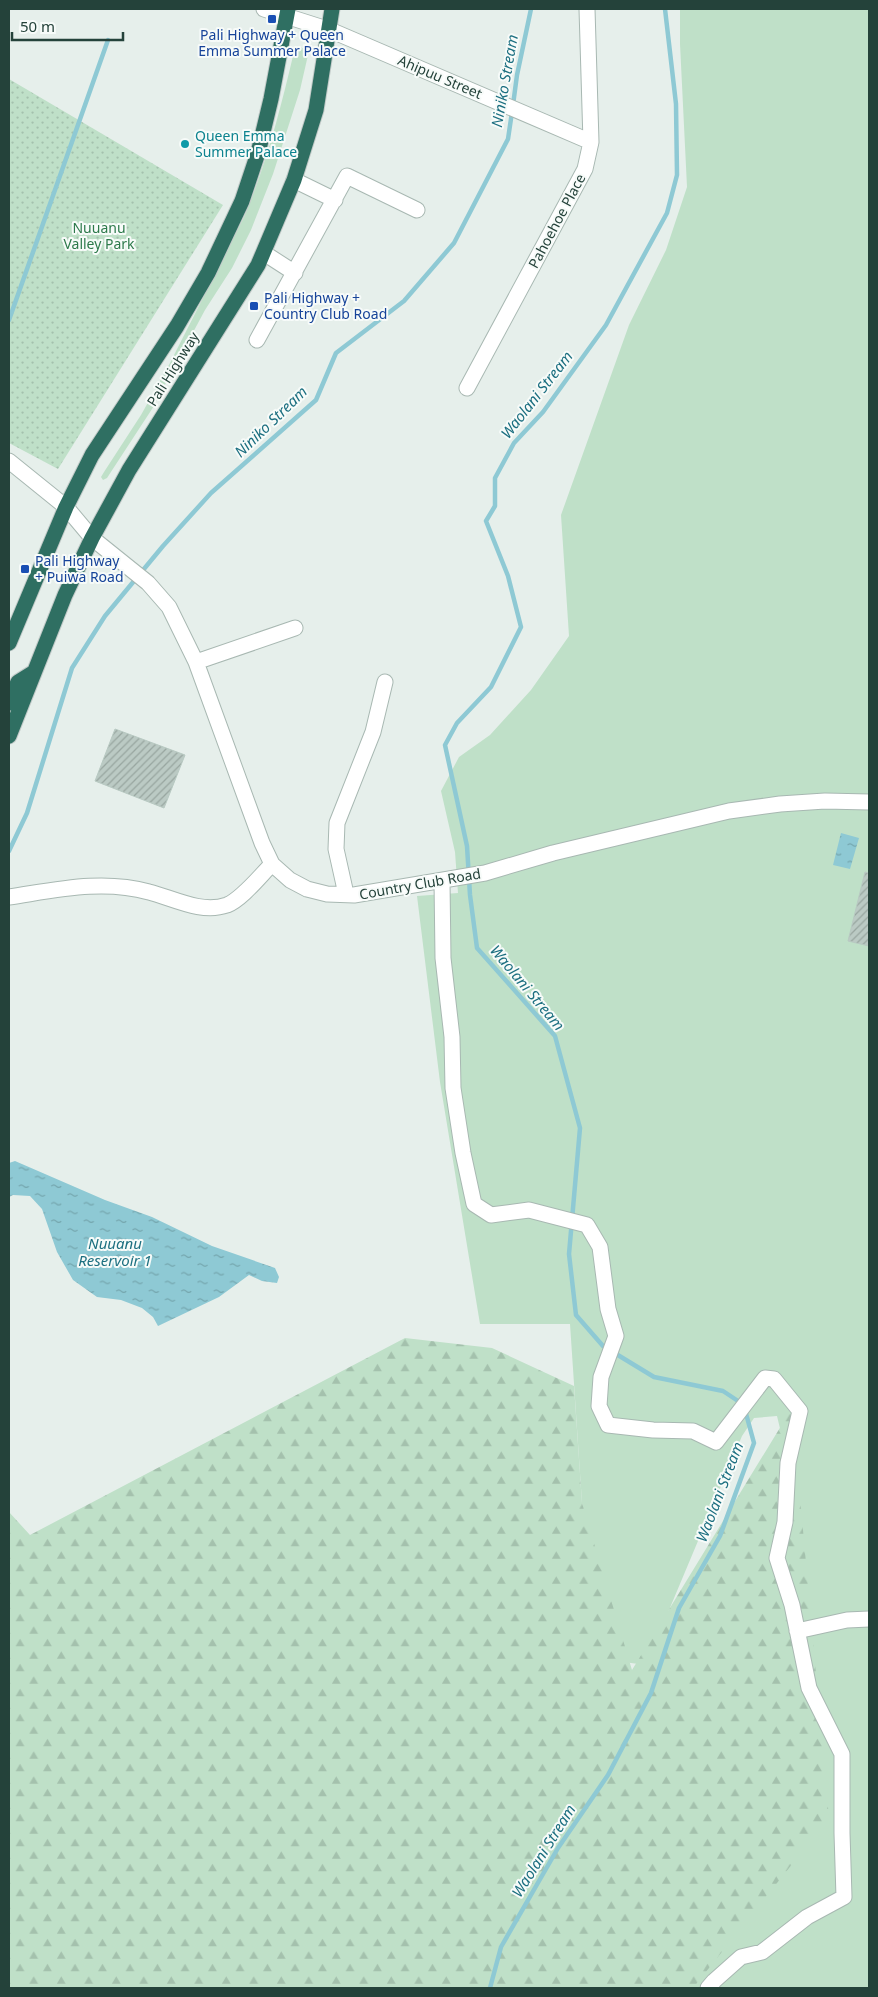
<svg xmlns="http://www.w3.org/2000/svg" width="878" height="1997" viewBox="0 0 878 1997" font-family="'Noto Sans',sans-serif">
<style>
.grass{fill:#bfe0c8}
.forest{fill:url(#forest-firs)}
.park{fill:url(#park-dots)}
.water{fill:url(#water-ripples)}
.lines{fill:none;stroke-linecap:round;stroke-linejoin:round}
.stream{stroke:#8ec9d4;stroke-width:4.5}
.building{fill:url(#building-hatch);stroke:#b8c9c2}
.minor-casing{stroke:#a8b8b2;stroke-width:17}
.highway-casing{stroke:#c2cac8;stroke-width:17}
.minor{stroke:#fff;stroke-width:15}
.highway{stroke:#2f6f62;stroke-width:15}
.transit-dot{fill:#1a4fb4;stroke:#f7fbf9;stroke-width:2}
.culture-dot{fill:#0f9aa8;stroke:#f7fbf9;stroke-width:2}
.labels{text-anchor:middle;stroke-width:4;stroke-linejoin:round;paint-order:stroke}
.transit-label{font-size:14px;fill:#164399;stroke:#f7fbf9;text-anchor:start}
.street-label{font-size:14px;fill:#24423a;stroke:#f7fbf9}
.culture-label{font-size:14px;fill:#0d838f;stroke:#f7fbf9;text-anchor:start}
.park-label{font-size:14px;fill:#2d7a4b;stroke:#f7fbf9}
.water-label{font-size:15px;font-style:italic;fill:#1c6f80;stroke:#f7fbf9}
</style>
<defs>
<pattern id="forest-firs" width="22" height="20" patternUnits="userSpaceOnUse" patternTransform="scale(1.25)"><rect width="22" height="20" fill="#bfe0c8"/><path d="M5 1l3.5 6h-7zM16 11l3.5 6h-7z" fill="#a4c1ad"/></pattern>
<pattern id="park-dots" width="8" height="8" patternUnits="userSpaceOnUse" patternTransform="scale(1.25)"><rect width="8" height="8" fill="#bfe0c8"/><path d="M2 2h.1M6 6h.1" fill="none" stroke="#a4c1ad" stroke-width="1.8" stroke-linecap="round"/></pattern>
<pattern id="water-ripples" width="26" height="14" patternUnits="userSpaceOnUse" patternTransform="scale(1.25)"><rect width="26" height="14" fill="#8ec9d4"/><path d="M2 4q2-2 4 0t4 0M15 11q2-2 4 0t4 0" fill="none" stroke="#74a5ad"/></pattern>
<pattern id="building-hatch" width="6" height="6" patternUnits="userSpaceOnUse" patternTransform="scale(1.25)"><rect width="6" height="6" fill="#bbcac4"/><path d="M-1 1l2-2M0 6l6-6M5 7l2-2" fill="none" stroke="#98a6a0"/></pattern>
</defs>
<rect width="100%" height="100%" fill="#e6efeb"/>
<path class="grass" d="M680 9H869V1988H680L783 1441 777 1416 754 1418 742 1436 646 1665 616 1661 582 1503 570 1324H480L440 1082 417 896 458 893 455 852 441 791 459 757 490 735 531 690 569 636 561 515 629 325 666 250 687 187 680 44Z
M301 47 307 51 308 55 300 90 273 174 251 230 232 268 205 310 152 409 107 478 103 480 101 477 104 472 141 415 170 363 244 217C266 165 280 111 293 56L295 51Z"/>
<path class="forest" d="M405 1338 492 1348 574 1386 582 1503 632 1670 792 1408 829 1818 693 1988H9V1512L30 1535Z"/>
<path class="park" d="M9 79 223 205 58 469 9 443Z"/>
<path class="water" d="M841 833 859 838 850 869 833 865Z
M15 1161 105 1200 152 1217 212 1246 275 1268 279 1277 277 1283 262 1281 249 1275 219 1297 158 1326 153 1317 142 1308 121 1300 97 1297 73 1280 57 1252 42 1209 30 1196 13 1195 9 1197V1163Z"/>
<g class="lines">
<path class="stream" d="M665 9 676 104 677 175 667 213 606 325 543 412 514 443 495 478V506L486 521 508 576 521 627 491 687 457 723 445 745 467 846 470 895 477 948 555 1036 580 1128 569 1254 576 1315 603 1346 654 1377 723 1391 741 1403
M513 105 517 75 531 9
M9 320 108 40
M9 851 27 813 72 668 105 616 163 546 211 493 316 400 336 353 404 301 454 243 508 139 512 112
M490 1988 501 1947 558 1848 608 1775 651 1693 679 1608 720 1536 754 1443 745 1410"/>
</g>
<path class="building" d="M115 729 185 755 164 808 95 781Z
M865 872 869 873V946L848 941Z"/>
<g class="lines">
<defs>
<path id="minor" d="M264 9 330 30 591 142
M294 180 335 200
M264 253 295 273
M257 340 347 176 417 210
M467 388 585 169 591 142 587 9
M9 461 66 507 92 538 148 583 169 607 196 662 262 843 272 864 290 880 307 889 327 894 354 895 485 873 553 853 729 811 780 804 825 801 869 802
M196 662 295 628
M442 881 443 958 452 1037 453 1088 463 1153 474 1204 491 1215 529 1210 587 1225 600 1247 608 1309 616 1336 601 1377 599 1406 608 1425 653 1430 693 1431 716 1442 765 1378 774 1379 800 1411 788 1463 785 1522 777 1558 792 1605 809 1688 842 1754V1833L844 1897 807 1917 762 1952 741 1957 714 1981 708 1988
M346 894 336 849 337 823 373 732 385 682
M9 897C56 890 102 879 149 892 173 898 201 914 227 905 242 899 260 876 272 864
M797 1631 847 1620 869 1619"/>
<path id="highway" d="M9 643 66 507 92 455 177 326 208 273 242 201 258 153 271 99 288 9
M9 703 18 682 34 672
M9 736 65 595 92 538 129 470 258 265 294 180 316 110 332 9"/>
</defs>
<use href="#minor" class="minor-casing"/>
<use href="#highway" class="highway-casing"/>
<use href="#minor" class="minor"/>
<use href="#highway" class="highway"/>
</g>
<g class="transit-dot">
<rect x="267" y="14" width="10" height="10" rx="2.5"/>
<rect x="249" y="301" width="10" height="10" rx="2.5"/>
<rect x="20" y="564" width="10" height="10" rx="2.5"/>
</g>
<circle class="culture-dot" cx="185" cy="144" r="5"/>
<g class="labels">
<g class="transit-label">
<text x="272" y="40" text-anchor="middle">Pali Highway + Queen<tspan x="272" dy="16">Emma Summer Palace</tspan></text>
<text x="264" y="303">Pali Highway +<tspan x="264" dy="16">Country Club Road</tspan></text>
<text x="35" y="566">Pali Highway<tspan x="35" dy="16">+ Puiwa Road</tspan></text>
</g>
<g class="street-label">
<text transform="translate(440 77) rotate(23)" y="5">Ahipuu Street</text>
<text transform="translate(557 221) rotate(-62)" y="5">Pahoehoe Place</text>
<text transform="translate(173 369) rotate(-58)" y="5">Pali Highway</text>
<text transform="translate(420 884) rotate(-10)" y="5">Country Club Road</text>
</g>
<g class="culture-label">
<text x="195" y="141">Queen Emma<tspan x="195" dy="16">Summer Palace</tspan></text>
</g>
<g class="park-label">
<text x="99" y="233">Nuuanu<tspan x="99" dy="16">Valley Park</tspan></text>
</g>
<g class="water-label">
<text transform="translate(505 81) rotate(-80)" y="5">Niniko Stream</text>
<text transform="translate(537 395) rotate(-52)" y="5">Waolani Stream</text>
<text transform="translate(271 422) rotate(-44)" y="5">Niniko Stream</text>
<text transform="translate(527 988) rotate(50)" y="5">Waolani Stream</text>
<text x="115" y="1249">Nuuanu<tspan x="115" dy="17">Reservoir 1</tspan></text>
<text transform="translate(720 1492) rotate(-69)" y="5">Waolani Stream</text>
<text transform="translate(544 1851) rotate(-58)" y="5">Waolani Stream</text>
</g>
</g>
<rect width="878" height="1997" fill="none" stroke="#24423a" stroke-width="20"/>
<path d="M12 32v8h111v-8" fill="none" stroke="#24423a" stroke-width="2.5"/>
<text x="20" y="32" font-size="15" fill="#24423a" stroke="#f7fbf9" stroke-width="4" paint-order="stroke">50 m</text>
</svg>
